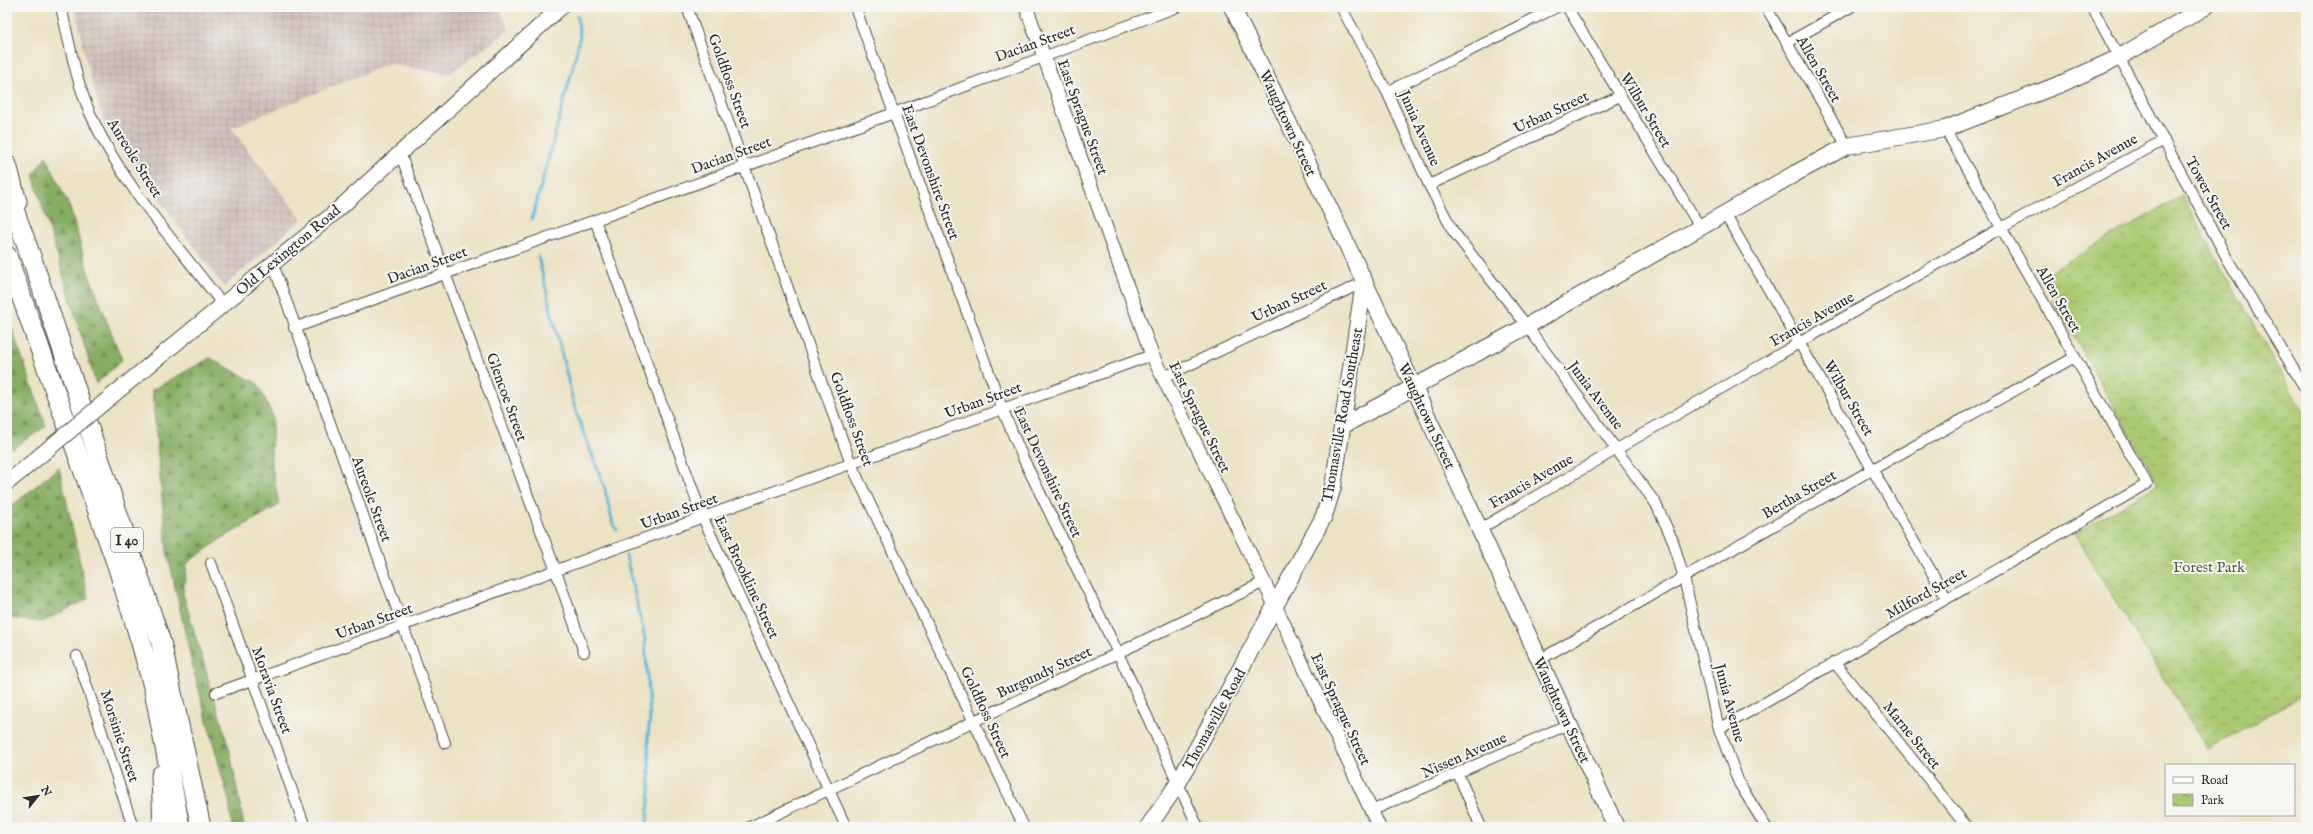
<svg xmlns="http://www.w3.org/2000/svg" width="2313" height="834" viewBox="0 0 2313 834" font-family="'IM FELL English',serif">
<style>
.industrial{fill:url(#industrial-grid)}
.forest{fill:url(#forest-firs);stroke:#596c48}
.park{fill:url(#park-crowns);stroke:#6a7a4e}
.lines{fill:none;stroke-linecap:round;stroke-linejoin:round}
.stream{stroke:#53b3d2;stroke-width:3}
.minor-casing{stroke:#484642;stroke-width:12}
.tertiary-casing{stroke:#484642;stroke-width:15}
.secondary-casing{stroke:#484642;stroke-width:17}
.primary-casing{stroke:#484642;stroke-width:18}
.motorway-casing{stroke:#484642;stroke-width:21}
.minor{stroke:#fff;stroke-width:10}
.tertiary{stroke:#fff;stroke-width:13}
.secondary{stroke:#fff;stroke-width:15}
.primary{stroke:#fff;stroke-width:16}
.motorway{stroke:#fff;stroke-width:19}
.secondary-bridge-casing{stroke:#484642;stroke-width:17;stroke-linecap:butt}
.secondary-bridge{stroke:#fff;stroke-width:15}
.labels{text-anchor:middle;stroke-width:4;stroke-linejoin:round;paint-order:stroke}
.shield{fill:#f6f6f2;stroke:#686867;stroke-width:1}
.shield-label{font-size:14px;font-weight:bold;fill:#2b2b2b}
.street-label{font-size:15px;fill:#2b2b2b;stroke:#f6f6f2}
.park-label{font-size:15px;fill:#515b40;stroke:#f6f6f2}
</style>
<defs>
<pattern id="industrial-grid" width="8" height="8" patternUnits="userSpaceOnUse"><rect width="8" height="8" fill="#cfc0ba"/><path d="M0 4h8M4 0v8" fill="none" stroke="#b2a5a0"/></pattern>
<pattern id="forest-firs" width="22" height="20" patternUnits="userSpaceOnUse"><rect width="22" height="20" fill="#87ae64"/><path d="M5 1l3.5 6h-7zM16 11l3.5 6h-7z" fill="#6f8e53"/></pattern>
<pattern id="park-crowns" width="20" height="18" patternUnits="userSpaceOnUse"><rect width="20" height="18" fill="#aaca72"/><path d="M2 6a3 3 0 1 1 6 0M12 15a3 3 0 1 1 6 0" fill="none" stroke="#8ba45e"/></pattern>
</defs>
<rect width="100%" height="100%" fill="#f6f6f2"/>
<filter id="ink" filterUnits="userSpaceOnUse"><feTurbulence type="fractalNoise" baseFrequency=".025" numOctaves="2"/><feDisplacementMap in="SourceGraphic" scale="8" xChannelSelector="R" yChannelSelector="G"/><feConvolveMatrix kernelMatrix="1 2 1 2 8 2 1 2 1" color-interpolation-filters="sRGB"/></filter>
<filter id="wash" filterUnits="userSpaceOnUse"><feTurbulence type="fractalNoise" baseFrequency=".012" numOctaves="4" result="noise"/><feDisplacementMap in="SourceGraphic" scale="16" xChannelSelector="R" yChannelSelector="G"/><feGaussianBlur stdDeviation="0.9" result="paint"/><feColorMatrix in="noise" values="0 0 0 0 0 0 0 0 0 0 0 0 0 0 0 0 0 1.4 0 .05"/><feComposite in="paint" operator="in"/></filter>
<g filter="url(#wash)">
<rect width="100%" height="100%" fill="#ece2c4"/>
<path class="industrial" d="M75 7H499L509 30 449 74 388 64 231 128 302 219 224 287 105 126 87 65Z"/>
<path class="forest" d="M46 156 70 208 89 275 122 360 96 384 33 175Z
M7 315 46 426 12 449 7 435Z
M210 358 258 384 273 417 271 460 279 505 221 539 187 563 183 594 230 751 244 827H232L229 801 193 668 167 551 152 390Z
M59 467 88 599 42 622 7 618V510Z"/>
<path class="park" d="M2182 196 2288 386 2306 414V693L2208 750 2074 534 2158 484 2040 277Z"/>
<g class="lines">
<path class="stream" d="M532 219 573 67 580 36 577 16
M538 256 575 409 605 489 613 524 617 530
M626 556 645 639 650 718 648 735 650 789 647 827"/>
</g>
</g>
<g filter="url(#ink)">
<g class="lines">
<defs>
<path id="minor" d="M61 7C69 40 76 82 90 113 121 184 177 244 223 305
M687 7 851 464 1024 827
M855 7 1002 408 1023 458 1118 653 1198 827
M1341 7 1387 92 1429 185 1453 231 1527 326 1656 504 1673 541 1684 578 1719 729 1739 783 1766 827
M1567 7 1700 227
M1766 7 1847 146
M2092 7 2228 260 2306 390
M1787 43 1851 7
M1387 92 1557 7
M400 153 556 571 584 652
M1429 185 1620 96
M1725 214 1946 597
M595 220 703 518 846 827
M273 264 445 743
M294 328 894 113 1177 7
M1162 378 1364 282
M1478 530 1799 343 2001 228 2164 140
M211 563 305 827
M77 656 133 827
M1539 660 1873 469 2075 357
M1834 662 1967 827
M216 693 1152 355
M1719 729 2147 484 1945 129
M1458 774 1481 827
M1371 811 1569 724
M750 827 1118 653 1264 582"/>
<path id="tertiary" d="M1026 7 1152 355 1264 582 1379 827"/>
<path id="secondary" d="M113 395 333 214 561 7
M7 483 42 454"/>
<path id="primary" d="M1232 7C1366 278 1490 552 1616 827
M1342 426 1527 326 1796 173 1847 146 1945 129 2063 83 2118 58 2205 7
M1148 827 1177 785 1324 516 1333 487 1364 282"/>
<path id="motorway" d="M7 165 17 202
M7 190 32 259 161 642 201 827
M7 256 117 565 141 643 154 690 180 827
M161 775 163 827"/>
</defs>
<use href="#minor" class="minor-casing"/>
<use href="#tertiary" class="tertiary-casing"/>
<use href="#secondary" class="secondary-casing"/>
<use href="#primary" class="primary-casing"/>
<use href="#motorway" class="motorway-casing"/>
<use href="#minor" class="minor"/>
<use href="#tertiary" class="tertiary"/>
<use href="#secondary" class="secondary"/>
<use href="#primary" class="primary"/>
<use href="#motorway" class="motorway"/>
<defs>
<path id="secondary-bridge" d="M42 454 113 395"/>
</defs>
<use href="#secondary-bridge" class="secondary-bridge-casing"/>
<use href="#secondary-bridge" class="secondary-bridge"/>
</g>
</g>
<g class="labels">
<rect class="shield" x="111" y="528" width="32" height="24" rx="3"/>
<g class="shield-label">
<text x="127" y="545">I 40</text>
</g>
<g class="street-label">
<text transform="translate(1035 43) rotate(-20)" y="5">Dacian Street</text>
<text transform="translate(1819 69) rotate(60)" y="5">Allen Street</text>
<text transform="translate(730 81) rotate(70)" y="5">Goldfloss Street</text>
<text transform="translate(1646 110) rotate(59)" y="5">Wilbur Street</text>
<text transform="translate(1551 112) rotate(-25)" y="5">Urban Street</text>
<text transform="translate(1083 117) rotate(70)" y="5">East Sprague Street</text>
<text transform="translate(1288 123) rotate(65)" y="5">Waughtown Street</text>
<text transform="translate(1420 128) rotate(66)" y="5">Junia Avenue</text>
<text transform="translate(731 155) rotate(-20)" y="5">Dacian Street</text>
<text transform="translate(135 158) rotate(58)" y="5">Aureole Street</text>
<text transform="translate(2095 160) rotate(-29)" y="5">Francis Avenue</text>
<text transform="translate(931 172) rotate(70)" y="5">East Devonshire Street</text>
<text transform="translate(2209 193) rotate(61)" y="5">Tower Street</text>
<text transform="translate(288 250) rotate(-40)" y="5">Old Lexington Road</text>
<text transform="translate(427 265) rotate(-20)" y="5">Dacian Street</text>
<text transform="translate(2059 299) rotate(60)" y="5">Allen Street</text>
<text transform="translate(1289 301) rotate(-25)" y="5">Urban Street</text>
<text transform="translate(1812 319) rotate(-30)" y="5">Francis Avenue</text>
<text transform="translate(1596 395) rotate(53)" y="5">Junia Avenue</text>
<text transform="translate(507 397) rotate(70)" y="5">Glencoe Street</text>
<text transform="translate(1849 398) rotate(60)" y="5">Wilbur Street</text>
<text transform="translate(983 400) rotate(-20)" y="5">Urban Street</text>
<text transform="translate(1342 415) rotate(-80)" y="5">Thomasville Road Southeast</text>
<text transform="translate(1427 416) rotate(65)" y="5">Waughtown Street</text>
<text transform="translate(1200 417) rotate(64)" y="5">East Sprague Street</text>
<text transform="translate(852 419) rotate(70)" y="5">Goldfloss Street</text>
<text transform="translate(1048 472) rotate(65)" y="5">East Devonshire Street</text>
<text transform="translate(1531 481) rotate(-30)" y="5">Francis Avenue</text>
<text transform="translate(1799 494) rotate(-30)" y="5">Bertha Street</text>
<text transform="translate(372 499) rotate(70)" y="5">Aureole Street</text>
<text transform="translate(679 511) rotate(-20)" y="5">Urban Street</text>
<text transform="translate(747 577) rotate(65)" y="5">East Brookline Street</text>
<text transform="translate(1926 593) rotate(-29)" y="5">Milford Street</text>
<text transform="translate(374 621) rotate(-20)" y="5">Urban Street</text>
<text transform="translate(1044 672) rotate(-25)" y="5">Burgundy Street</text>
<text transform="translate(272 690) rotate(70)" y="5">Moravia Street</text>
<text transform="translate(1730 703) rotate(75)" y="5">Junia Avenue</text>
<text transform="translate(1341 709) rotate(65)" y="5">East Sprague Street</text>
<text transform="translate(1562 710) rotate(65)" y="5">Waughtown Street</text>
<text transform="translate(986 712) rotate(65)" y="5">Goldfloss Street</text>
<text transform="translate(1214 719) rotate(-61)" y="5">Thomasville Road</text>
<text transform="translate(1912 735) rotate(51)" y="5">Marne Street</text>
<text transform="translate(120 736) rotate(72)" y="5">Morsinie Street</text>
<text transform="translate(1464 755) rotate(-24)" y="5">Nissen Avenue</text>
</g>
<g class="park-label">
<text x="2209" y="572">Forest Park</text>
</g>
</g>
<rect width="2313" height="834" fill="none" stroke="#f6f6f2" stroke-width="24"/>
<rect x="2165" y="764" width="130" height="52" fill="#f6f6f2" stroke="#a5a5a2"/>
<rect x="2173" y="777" width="20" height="6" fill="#ffffff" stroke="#a5a5a2"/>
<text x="2201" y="784" font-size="12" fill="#2b2b2b">Road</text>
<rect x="2173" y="794" width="20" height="12" fill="url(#park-crowns)" stroke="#a5a5a2"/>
<text x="2201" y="804" font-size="12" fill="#2b2b2b">Park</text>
<g transform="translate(38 796) rotate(60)" stroke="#f6f6f2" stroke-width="3" paint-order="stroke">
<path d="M0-3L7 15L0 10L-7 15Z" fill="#2b2b2b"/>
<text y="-6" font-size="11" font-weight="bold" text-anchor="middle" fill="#2b2b2b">N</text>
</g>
</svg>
